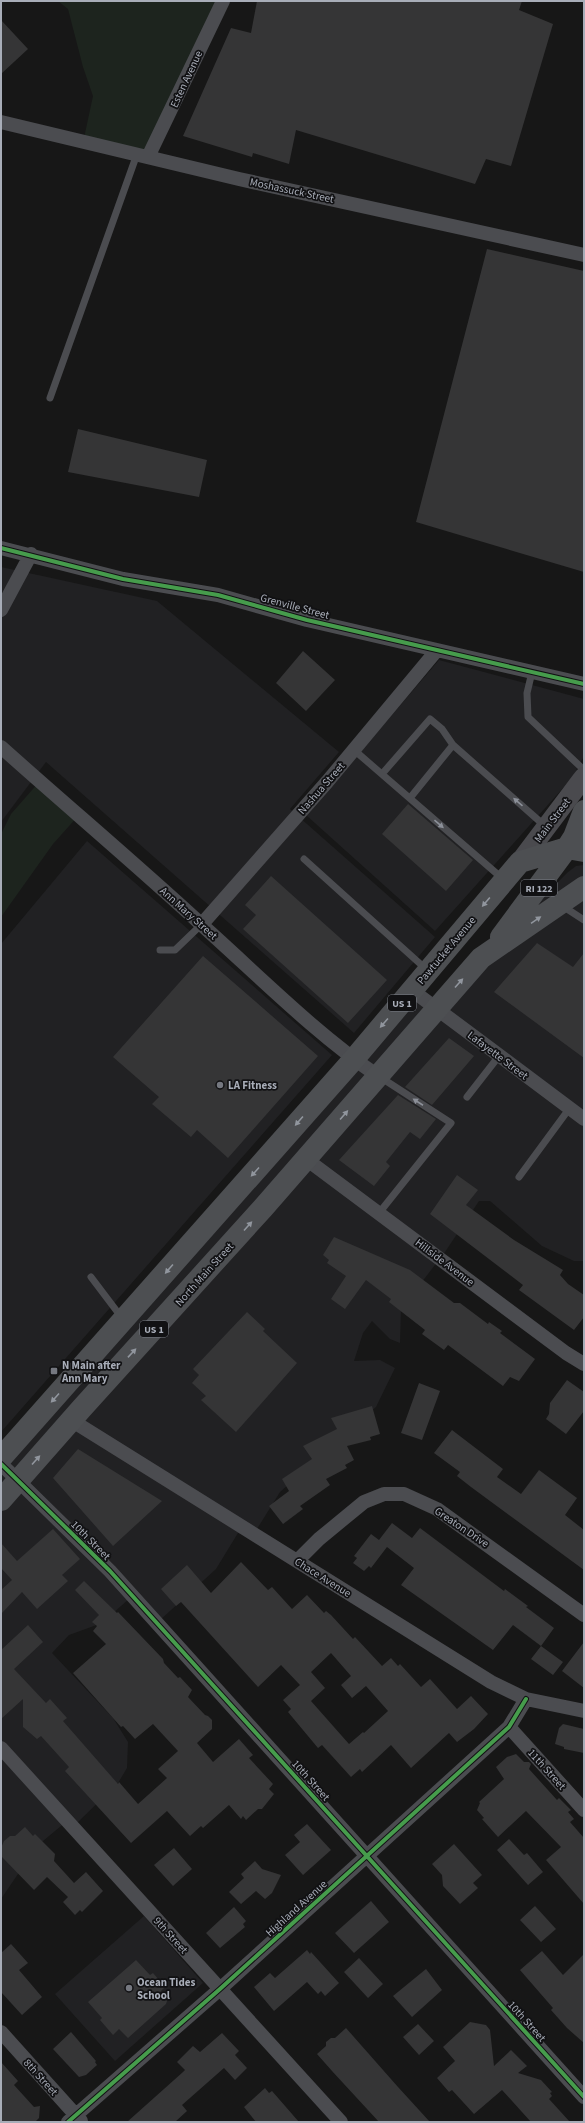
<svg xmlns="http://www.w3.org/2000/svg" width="585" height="2123" viewBox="0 0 585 2123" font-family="'Source Sans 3',sans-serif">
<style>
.built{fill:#212123}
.green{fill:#1d241e}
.building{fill:#353536;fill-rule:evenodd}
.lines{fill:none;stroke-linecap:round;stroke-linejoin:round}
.service{stroke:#4b4c50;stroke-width:7}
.minor{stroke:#4b4c50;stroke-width:14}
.secondary{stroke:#4a4a4e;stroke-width:20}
.primary{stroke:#4d4f52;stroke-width:22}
.cycleway-casing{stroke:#111113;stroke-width:6}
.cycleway{stroke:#469c4c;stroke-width:4}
.oneway{fill:#8c9099}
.oneway2{fill:#91969e}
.poi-dot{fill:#757880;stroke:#111113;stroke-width:1.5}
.labels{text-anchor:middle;stroke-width:3.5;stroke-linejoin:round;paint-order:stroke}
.shield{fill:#111113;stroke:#7b7e86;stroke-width:1}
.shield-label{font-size:10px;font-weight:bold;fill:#a8adb8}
.street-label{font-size:11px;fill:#a8adb8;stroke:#111113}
.poi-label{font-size:11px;font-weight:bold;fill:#a8adb8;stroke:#111113;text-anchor:start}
</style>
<rect width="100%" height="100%" fill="#171717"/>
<path class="built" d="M1 567 157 601 339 752 290 809 435 937 354 1033 46 762 1 822Z
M439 660 584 699V756L572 778 435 931 306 815Z
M87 841 332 1055 1 1432V944Z
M584 865V1261H574L542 1246 490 1201H479L445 1252 401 1309 400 1343 390 1339 372 1321 363 1333 354 1361 380 1360 395 1368 376 1407 280 1492 252 1537 238 1533 216 1569 159 1621 130 1598 102 1623 69 1635 52 1653 113 1718 128 1742 127 1768 118 1783 77 1823 67 1821 37 1846 1 1899V1456L410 991 435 1005 568 872 576 866Z
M144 1916 203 1983 115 2061 55 1994Z"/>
<path class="green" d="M58 1H221L150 153 84 138 93 96 83 67 68 9Z
M40 781 78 816 53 844 1 917V834L11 814Z"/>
<path class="building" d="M257 1H522L519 10 553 24 511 166 486 159 475 184 296 130 289 164 253 153 252 157 183 136 231 28 251 33Z
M1 20 28 49 1 74Z
M487 249 584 271V572L416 522Z
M78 429 207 460 199 497 68 472Z
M303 651 335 680 306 711 276 683Z
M408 804 473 860 446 891 382 834Z
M271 876 387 980 348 1023 243 929 256 915 245 905Z
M537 943 573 967 584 953V1058L494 992Z
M203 956 318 1056 228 1158 197 1130 191 1137 152 1104 159 1097 113 1057Z
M449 1038 474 1056 432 1105 405 1087Z
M398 1095 436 1119 420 1139 410 1132 386 1162 390 1166 374 1186 339 1160Z
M457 1175 478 1190 466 1205 514 1240 563 1270 560 1275 568 1284 584 1295V1317L574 1330 519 1290 523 1285 430 1214Z
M334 1237 410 1270 454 1303H460L488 1324 489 1322 502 1331 500 1333 535 1359 519 1381 510 1377 503 1386 448 1345 444 1350 422 1334 425 1330 389 1302 391 1299 366 1280 345 1309 331 1299 346 1276 327 1263 329 1260 323 1255Z
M247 1312 265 1329 263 1331 297 1363 236 1432 201 1400 206 1396 192 1383 199 1375 193 1369Z
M567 1380 584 1392V1411L566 1434 546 1419 549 1414 550 1403Z
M419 1383 440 1391 422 1440 401 1433Z
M372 1406 380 1434 370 1437 371 1440 347 1446 354 1460 345 1465 347 1468 326 1479 330 1485 300 1506 303 1509 283 1524 269 1506 289 1491 282 1479 312 1459 303 1446 337 1429 331 1418Z
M452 1430 503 1469 497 1477 521 1494 539 1470 577 1498 565 1515 584 1530V1570L471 1487 457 1476 460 1472 434 1453Z
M78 1449 162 1501 113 1546 53 1478Z
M392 1523 412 1538 420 1528 504 1591 505 1589 528 1606 526 1607 554 1628 541 1646 513 1625 493 1650 401 1585 414 1568 387 1547 371 1568 369 1566 364 1571 353 1563 357 1558 354 1556 371 1534 379 1540Z
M53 1529 80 1559 62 1575 68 1581 37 1609 22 1592 1 1614V1590L12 1580 1 1568V1543L17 1561Z
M241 1562 268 1590 272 1587 292 1609 307 1595 324 1613 326 1611 331 1615 353 1639 355 1637 382 1666 391 1658 398 1666 400 1664 421 1687 430 1679 457 1709 471 1696 488 1714 474 1729 457 1742 449 1733 411 1768 391 1745 362 1772 360 1769 351 1777 322 1745 318 1748 288 1712 291 1709 283 1700 300 1685 281 1665 258 1687 181 1602 176 1606 161 1589 187 1565 211 1593ZM331 1653 351 1676 341 1685 352 1698 366 1686 388 1711 364 1733 363 1732 349 1744 311 1701 325 1688 311 1672Z
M84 1581 117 1613 118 1612 163 1659 164 1663 178 1678 180 1677 192 1690 188 1697 205 1715 208 1716 212 1720V1729L197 1743 213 1762 239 1739 253 1755 249 1758 273 1784 269 1789 274 1794 262 1809H258L246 1820 243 1816 241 1819 229 1805 203 1828 201 1826 190 1836 167 1811 131 1843 65 1771 69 1767 41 1736 37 1739 23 1727V1699L1 1719V1650L28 1625 43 1642 14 1669 46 1703 50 1699 67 1718 63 1721 118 1784 119 1782 138 1804 167 1778 158 1769 178 1751 153 1724 135 1739 123 1726 121 1727 73 1673 106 1644 93 1631 97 1626 92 1622 99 1615 75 1590Z
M584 1642V1688L562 1671Z
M541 1646 563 1662 553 1675 531 1659Z
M563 1724 584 1729V1753L564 1749V1747L555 1744 559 1728Z
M516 1754 524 1762H529L531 1764 529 1769 557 1800 559 1798 571 1810 568 1812 574 1819 570 1822 584 1838V1904L546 1860 561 1847 526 1811 498 1837 482 1819 484 1818 477 1810 480 1803 479 1802 504 1779 496 1767 507 1757Z
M307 1824 331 1850 303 1875 285 1855 300 1842 294 1835Z
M25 1827 33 1836 35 1834 55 1854 54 1861 74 1883 86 1872 103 1891 82 1912 80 1910 75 1915 63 1902 68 1897 47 1877 34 1890 1 1856V1848L4 1841 10 1836H15Z
M509 1839 524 1855 527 1853 543 1872 528 1885 497 1850Z
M454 1844 482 1875 473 1883 478 1888 460 1904 443 1886 442 1875 432 1864Z
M174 1848 192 1869 173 1886 154 1865Z
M255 1861 262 1869 281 1875 272 1893 265 1899 256 1891 241 1904 229 1892 244 1878 241 1874Z
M371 1901 389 1922 354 1953 335 1933Z
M535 1906 556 1929 541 1942 520 1920Z
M234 1907 246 1921 243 1924 245 1927 220 1948 206 1933Z
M11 1944 28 1963 19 1970 42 1997 22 2015 1 1992V1953Z
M307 1950 310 1954 311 1952 339 1983 325 1996 321 1991 318 1994 307 1982 274 2011 254 1987 270 1973 275 1978Z
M542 1951 563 1975 584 1954V2043L567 2028 551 2010 553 2008 520 1970Z
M359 1958 383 1984 368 1998 344 1972Z
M136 1960 150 1975 153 1973 165 1987 159 1993 167 2001 166 2004 128 2038 119 2029 113 2035 100 2020 102 2018 88 2002Z
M426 1969 442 1990 412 2017 393 1996Z
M470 2022 486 2025 490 2030 494 2066 511 2050 527 2066 518 2073 541 2080 552 2092 550 2093 552 2096 549 2099 570 2122H531L502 2090 474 2114 452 2090 449 2092 437 2078 455 2061 443 2047Z
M418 2024 434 2041 419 2055 403 2037Z
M346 2028 398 2087 430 2122H379L332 2071 317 2054 326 2046V2042L331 2038H335Z
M71 2032 96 2061 95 2062 97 2065 86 2075 79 2077 53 2049Z
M222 2033 239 2051 235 2055 247 2068 235 2080 224 2068 182 2105 187 2111 175 2122H127L183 2072 185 2070 177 2062 193 2046 200 2052Z
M1 2062 18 2081 14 2085 34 2107 40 2106 39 2118 35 2122H1Z
M265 2088 269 2093 272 2091 299 2122H256L244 2107Z"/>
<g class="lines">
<path class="service" d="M50 398 137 154
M532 672 527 693 528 717 584 770
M453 745 545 826
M354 750 503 879
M382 774 430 719 442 729 453 745 410 798
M304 859 427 970
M561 905 584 920
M160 950H175L202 924
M467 1097 499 1056
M519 1177 569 1109
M379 1213 451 1123 380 1077
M91 1277 122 1318"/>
<path class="minor" d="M1 122 239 179 584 255
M148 157 223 1
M1 548 123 579 218 595 307 620 584 684
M1 610 31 554
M1 747C68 807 137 865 203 926 260 977 315 1033 378 1076
M202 924 327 782 437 650
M413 991 584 1119
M306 1159 566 1353 584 1364
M71 1420 491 1682 526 1699 584 1711
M1 1464 110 1571 584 2097
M297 1561 319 1539 364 1502 384 1494H404L437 1509 584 1615
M509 1727 584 1810
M1 1748 341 2122
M1 2032 81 2121
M68 2122 220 1989 509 1727 526 1699"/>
<path class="secondary" d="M520 862 584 777"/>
<path class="primary" d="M501 937 567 848 574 837 584 811
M1 1458 354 1059 520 862 567 848 584 851
M1 1500 82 1408 263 1208 481 958 584 887"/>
<defs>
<path id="cycleway" d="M1 548 123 579 218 595 307 620 584 684
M1 1464 110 1571 584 2097
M68 2122 220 1989 509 1727 526 1699"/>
</defs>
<use href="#cycleway" class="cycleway-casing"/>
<use href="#cycleway" class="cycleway"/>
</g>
<defs><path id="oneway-solid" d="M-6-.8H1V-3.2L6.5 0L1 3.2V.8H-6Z"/></defs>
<g class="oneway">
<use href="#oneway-solid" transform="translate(518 802) rotate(-139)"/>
<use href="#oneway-solid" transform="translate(439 824) rotate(41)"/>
<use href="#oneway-solid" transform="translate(418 1102) rotate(-147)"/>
</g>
<g class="oneway2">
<use href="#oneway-solid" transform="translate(486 902) rotate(130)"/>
<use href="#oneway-solid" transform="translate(536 920) rotate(-34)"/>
<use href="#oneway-solid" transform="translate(459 983) rotate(-48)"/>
<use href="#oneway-solid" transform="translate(384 1023) rotate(131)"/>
<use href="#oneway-solid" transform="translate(344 1115) rotate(-49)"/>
<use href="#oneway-solid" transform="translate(299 1121) rotate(131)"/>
<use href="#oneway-solid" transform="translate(255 1172) rotate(132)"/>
<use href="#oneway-solid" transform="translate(248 1226) rotate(-48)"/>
<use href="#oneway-solid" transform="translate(169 1269) rotate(131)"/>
<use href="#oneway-solid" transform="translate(132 1353) rotate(-47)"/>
<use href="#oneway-solid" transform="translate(55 1398) rotate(132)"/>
<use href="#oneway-solid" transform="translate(36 1460) rotate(-48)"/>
</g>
<g class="poi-dot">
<circle cx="220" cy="1085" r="4"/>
<rect x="50" y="1367" width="8" height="8" rx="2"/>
<circle cx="129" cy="1988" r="4"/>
</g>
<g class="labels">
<g class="shield">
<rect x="521" y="880" width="36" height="16" rx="3"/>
<rect x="388" y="995" width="28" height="16" rx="3"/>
<rect x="140" y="1321" width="28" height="16" rx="3"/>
</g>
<g class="shield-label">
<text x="539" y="892">RI 122</text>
<text x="402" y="1007">US 1</text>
<text x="154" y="1333">US 1</text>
</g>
<g class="street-label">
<text transform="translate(186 79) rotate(-65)" y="4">Esten Avenue</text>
<text transform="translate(292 190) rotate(12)" y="4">Moshassuck Street</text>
<text transform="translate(295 606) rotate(15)" y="4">Grenville Street</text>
<text transform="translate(321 788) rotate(-49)" y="4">Nashua Street</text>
<text transform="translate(552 820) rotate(-53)" y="4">Main Street</text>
<text transform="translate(189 913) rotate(42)" y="4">Ann Mary Street</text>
<text transform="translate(446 950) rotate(-50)" y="4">Pawtucket Avenue</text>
<text transform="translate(498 1055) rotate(37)" y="4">Lafayette Street</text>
<text transform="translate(445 1262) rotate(37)" y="4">Hillside Avenue</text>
<text transform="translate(204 1274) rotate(-48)" y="4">North Main Street</text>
<text transform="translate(462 1527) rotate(34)" y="4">Greaton Drive</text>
<text transform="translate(91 1540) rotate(45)" y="4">10th Street</text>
<text transform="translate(323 1577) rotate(32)" y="4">Chace Avenue</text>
<text transform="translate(547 1769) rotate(48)" y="4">11th Street</text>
<text transform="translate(311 1780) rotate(48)" y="4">10th Street</text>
<text transform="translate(296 1908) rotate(-42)" y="4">Highland Avenue</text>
<text transform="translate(171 1935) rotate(48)" y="4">9th Street</text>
<text transform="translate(527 2021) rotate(48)" y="4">10th Street</text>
<text transform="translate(41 2077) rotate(48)" y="4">8th Street</text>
</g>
<g class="poi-label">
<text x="228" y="1089">LA Fitness</text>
<text x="62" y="1369">N Main after<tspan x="62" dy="13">Ann Mary</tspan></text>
<text x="137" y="1986">Ocean Tides<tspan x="137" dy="13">School</tspan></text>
</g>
</g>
<rect width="585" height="2123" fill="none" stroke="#a8adb8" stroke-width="4"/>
</svg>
